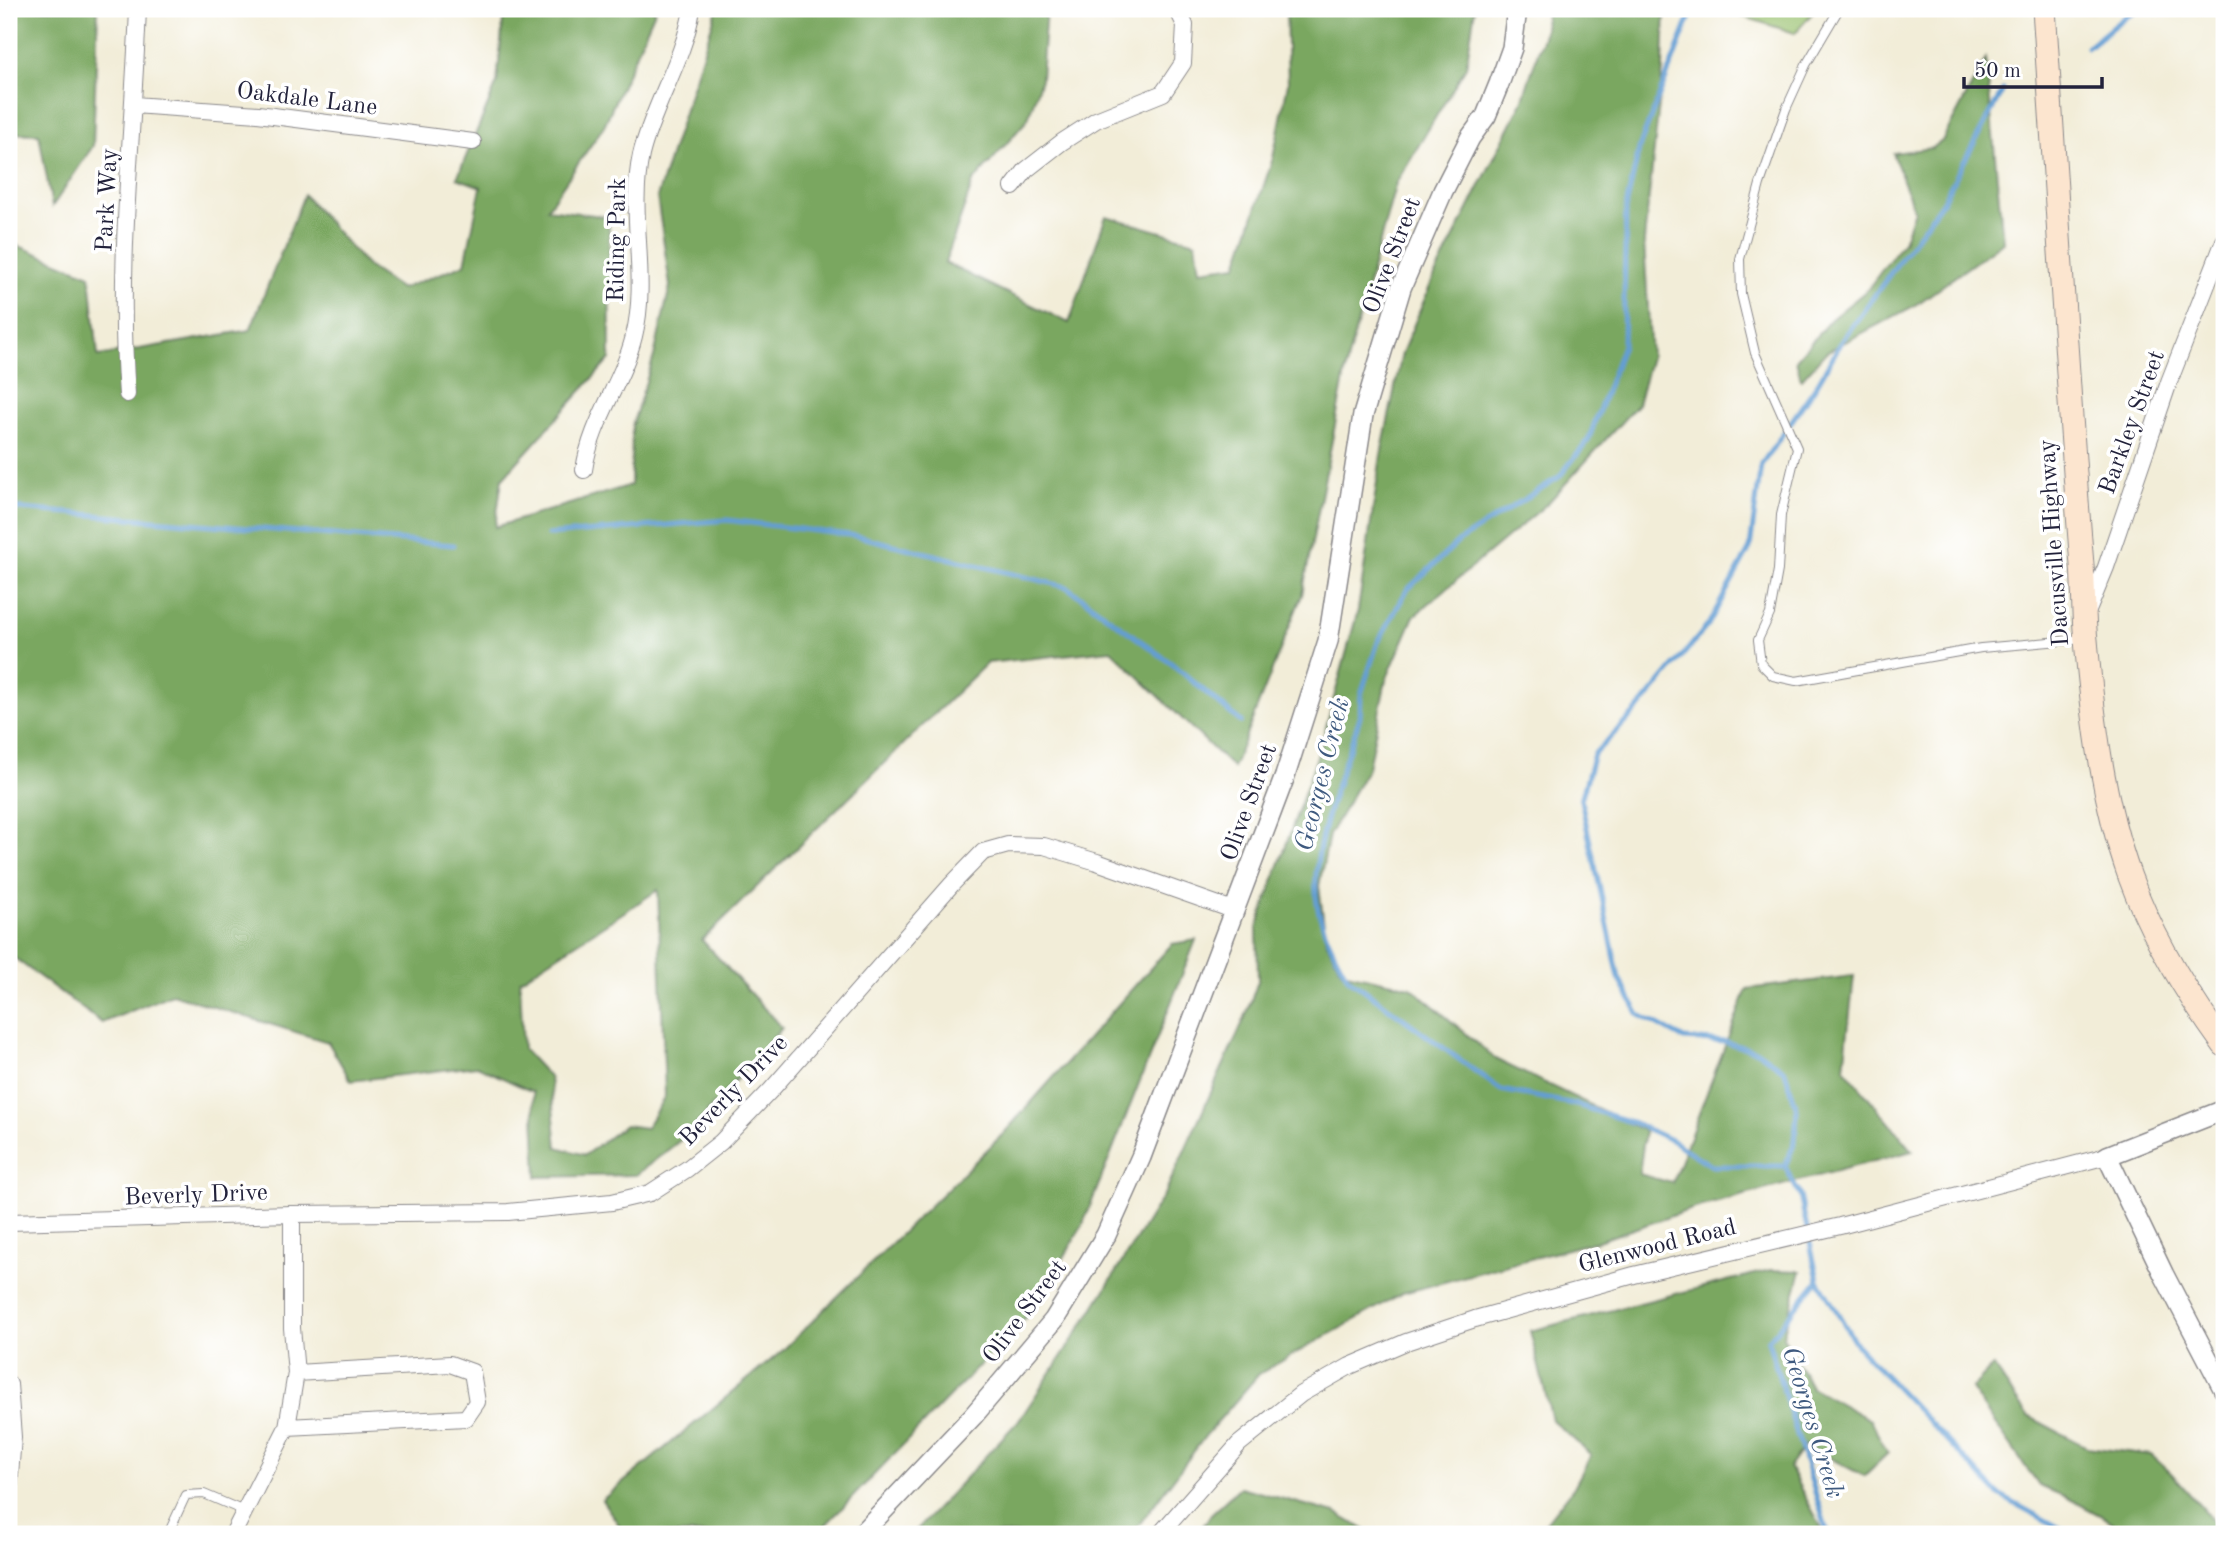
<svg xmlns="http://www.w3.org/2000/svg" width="2233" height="1543" viewBox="0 0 2233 1543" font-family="'Old Standard TT',serif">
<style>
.green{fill:#99c16e;stroke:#5e7254;stroke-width:2}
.forest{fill:#7aa761;stroke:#4e644e;stroke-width:2;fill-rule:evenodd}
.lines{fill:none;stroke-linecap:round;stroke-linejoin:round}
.stream{stroke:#639ed3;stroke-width:5}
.service-casing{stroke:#8a888a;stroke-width:10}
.minor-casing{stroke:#8a888a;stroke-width:18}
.tertiary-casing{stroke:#8a888a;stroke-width:22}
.secondary-casing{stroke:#8a888a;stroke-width:25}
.service{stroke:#fff;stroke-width:8}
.minor{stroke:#fff;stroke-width:16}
.tertiary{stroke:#fff;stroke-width:19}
.secondary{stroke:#fce5cf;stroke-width:23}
.labels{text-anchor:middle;stroke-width:7;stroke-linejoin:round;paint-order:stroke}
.street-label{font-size:24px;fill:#22223b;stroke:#fff}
.water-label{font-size:26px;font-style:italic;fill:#3f5a7f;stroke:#fff}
</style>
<rect width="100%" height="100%" fill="#fff"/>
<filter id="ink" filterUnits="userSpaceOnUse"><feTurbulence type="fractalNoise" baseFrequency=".0143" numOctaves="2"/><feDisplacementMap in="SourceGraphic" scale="14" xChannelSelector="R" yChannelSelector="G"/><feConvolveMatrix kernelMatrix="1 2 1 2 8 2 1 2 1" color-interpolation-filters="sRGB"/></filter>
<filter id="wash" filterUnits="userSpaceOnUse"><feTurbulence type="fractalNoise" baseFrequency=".00686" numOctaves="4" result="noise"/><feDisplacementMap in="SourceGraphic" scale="28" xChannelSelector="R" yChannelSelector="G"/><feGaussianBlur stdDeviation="1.57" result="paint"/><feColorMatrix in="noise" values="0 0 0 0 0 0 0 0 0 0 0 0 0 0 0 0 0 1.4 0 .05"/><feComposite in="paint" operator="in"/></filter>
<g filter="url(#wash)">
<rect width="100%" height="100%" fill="#f2edd8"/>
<path class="green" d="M1719 9H1816L1795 33Z"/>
<path class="forest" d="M9 9H98L93 146 52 207 39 134 9 133Z
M504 9H656L604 126 547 209 609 217 610 359 502 479 495 527 631 485 632 426 654 356 670 286 657 197 717 9H1046L1041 79 1028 119 973 182 945 263 1069 323 1106 216 1196 242 1200 270 1237 265 1273 158 1288 83 1286 9H1475L1466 67 1396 183 1348 358 1302 595 1233 768 1111 650 987 663 702 940 782 1028 687 1135 636 1175 537 1177 533 1092 477 1066 351 1081 328 1042 172 994 102 1023 9 954V242L90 275 98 356 250 330 304 195 367 266 401 289 465 264 481 187 457 178 497 83ZM658 890 665 1096 646 1128 625 1125 585 1155 557 1147 550 1078 523 1049 520 980Z
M1546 9H1665L1663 68 1644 241 1651 357 1638 404 1548 503 1414 616 1386 680 1368 768 1329 835 1319 886 1326 941 1342 972 1411 987 1497 1060 1645 1131 1639 1174 1672 1183 1747 989 1854 976 1844 1068 1913 1151 1695 1208 1601 1240 1403 1293 1259 1374 1207 1434 1132 1534H913L1020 1419 1091 1312 1166 1191 1244 1020 1258 981 1257 928 1321 745 1358 610 1381 455 1402 353 1433 279 1522 102 1545 30Z
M1986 59 2003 242 1916 305 1826 352 1801 380 1796 360 1830 320 1867 290 1903 242 1914 210 1893 153 1932 148 1942 141Z
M1196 940 1083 1224 1036 1307 817 1534H625L602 1500 782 1351 1004 1133 1172 944Z
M1770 1270 1801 1271 1783 1336 1811 1387 1870 1420 1888 1453 1864 1476 1805 1445 1789 1467 1825 1534H1537L1574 1487 1591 1455 1552 1420 1530 1331Z
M1993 1366 2028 1416 2087 1447 2151 1455 2171 1473 2209 1516 2220 1534H2135L2066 1497 2039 1486 1971 1389Z
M1240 1487 1335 1513 1372 1534H1198L1211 1514Z"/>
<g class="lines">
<path class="stream" d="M1693 9 1640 145 1626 207 1623 345 1588 441 1559 477 1459 541 1407 590 1378 642 1361 694 1360 717C1343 770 1306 855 1318 909 1324 934 1335 956 1348 978L1501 1090 1574 1104 1634 1123 1671 1140 1712 1166H1785
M2088 47 2126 16 2144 9
M9 508 453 545
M548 535 727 520 857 536 1067 587 1171 663 1241 722
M1785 1166 1795 1142 1797 1109 1785 1071 1757 1051 1725 1042 1684 1039 1639 1015 1619 978 1581 800 1594 754 1640 707 1708 625 1750 548 1761 465 1816 386 1843 339 1942 202 2003 90
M1785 1166 1800 1196 1818 1280 1858 1347 1999 1495 2071 1534
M1818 1280 1768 1341 1828 1534"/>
</g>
</g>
<g filter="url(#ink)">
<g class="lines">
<defs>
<path id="service" d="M1839 9 1806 65 1786 109 1760 184 1740 259 1741 294 1755 353 1797 448 1781 515 1778 570 1770 614 1758 640 1761 664 1773 676 1796 681 1981 648 2083 639
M168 1534 186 1495 204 1494 244 1511"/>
<path id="minor" d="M134 105 258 114 473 142
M1013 187 1026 170 1062 142 1096 120 1163 93 1183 63 1185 25 1177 9
M127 394C117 266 133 137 138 9
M584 470C591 421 622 384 634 336 649 277 628 215 641 155 653 105 684 60 692 9
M2087 613 2106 567 2169 382 2224 241
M9 1222 292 1214 508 1212 612 1202 650 1193 687 1169 721 1142 771 1090 952 884 983 852 1008 845 1044 846 1097 862 1233 910
M9 1384 13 1437 9 1488
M287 1427 466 1418 477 1402 472 1372 450 1364 296 1373
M233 1534 287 1427 296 1373 292 1328V1214
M1160 1534 1239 1444 1301 1394 1350 1366 1406 1342 1475 1319 1634 1275 1840 1226 2107 1156"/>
<path id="tertiary" d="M2224 1110 2107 1156 2164 1275 2224 1390
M861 1534 973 1416 1054 1320 1106 1235 1141 1157 1285 776 1328 641 1363 415 1401 288 1443 191 1470 138 1486 116 1499 84 1512 48 1517 9"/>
<path id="secondary" d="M2044 9C2057 194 2067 380 2082 565 2084 590 2083 616 2086 640 2093 719 2103 803 2130 877 2152 937 2187 994 2224 1045"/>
</defs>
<use href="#service" class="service-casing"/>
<use href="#minor" class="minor-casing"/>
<use href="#tertiary" class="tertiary-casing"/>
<use href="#secondary" class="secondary-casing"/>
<use href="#service" class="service"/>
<use href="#minor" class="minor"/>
<use href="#tertiary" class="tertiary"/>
<use href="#secondary" class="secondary"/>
</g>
</g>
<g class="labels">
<g class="street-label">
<text transform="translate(307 98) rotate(7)" y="8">Oakdale Lane</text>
<text transform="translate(106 200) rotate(-87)" y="8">Park Way</text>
<text transform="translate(616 240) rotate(-89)" y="8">Riding Park</text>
<text transform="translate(1391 255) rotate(-69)" y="8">Olive Street</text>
<text transform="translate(2131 422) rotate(-70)" y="8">Barkley Street</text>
<text transform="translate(2053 543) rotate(-94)" y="8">Dacusville Highway</text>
<text transform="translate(1248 802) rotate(-70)" y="8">Olive Street</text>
<text transform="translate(733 1090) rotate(-46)" y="8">Beverly Drive</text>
<text transform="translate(196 1194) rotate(-2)" y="8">Beverly Drive</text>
<text transform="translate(1657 1245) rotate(-14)" y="8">Glenwood Road</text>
<text transform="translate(1024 1311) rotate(-53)" y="8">Olive Street</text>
</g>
<g class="water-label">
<text transform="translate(1321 774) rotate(-76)" y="9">Georges Creek</text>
<text transform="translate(1814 1422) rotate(73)" y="9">Georges Creek</text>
</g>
</g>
<rect width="2233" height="1543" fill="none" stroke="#fff" stroke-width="35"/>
<path d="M1964 77v10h138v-10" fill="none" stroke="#22223b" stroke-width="3.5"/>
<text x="1974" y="77" font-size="21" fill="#22223b" stroke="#ffffff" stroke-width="5" paint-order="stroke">50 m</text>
</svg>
